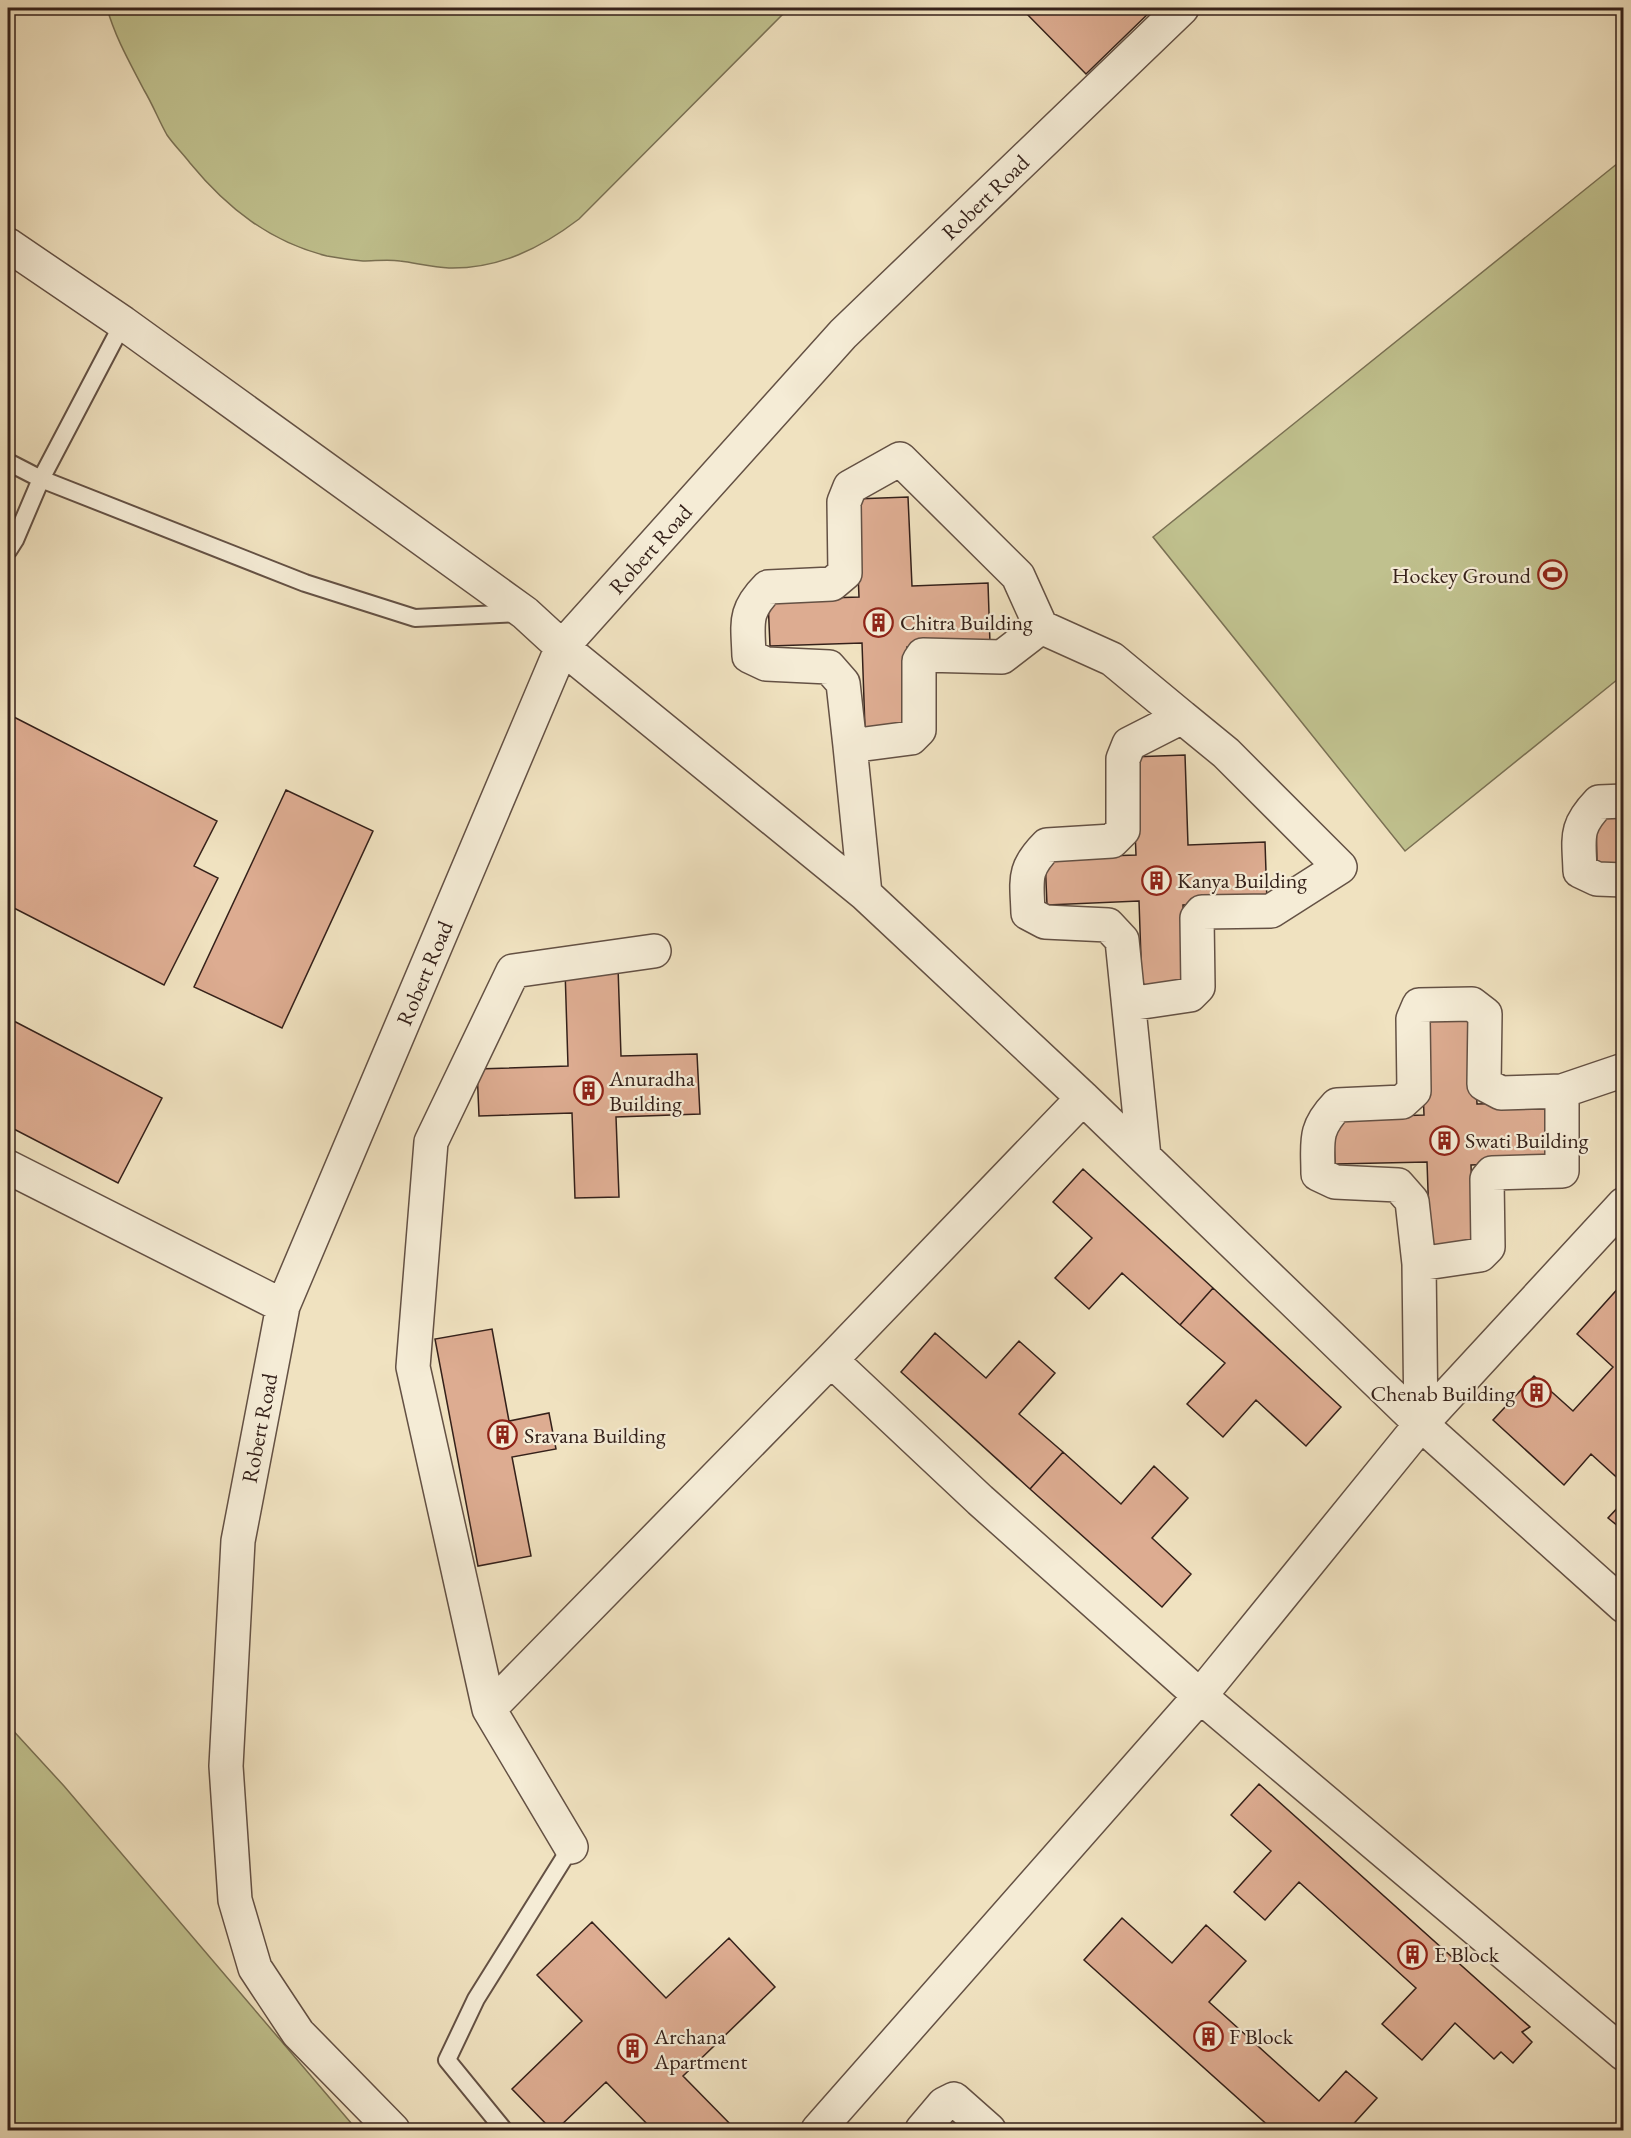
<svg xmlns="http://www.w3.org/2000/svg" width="1631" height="2138" viewBox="0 0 1631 2138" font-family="'EB Garamond',serif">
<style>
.green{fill:#c0c18e;stroke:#7a7154;stroke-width:1.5}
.building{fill:#ddac91;stroke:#35211a;stroke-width:1.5}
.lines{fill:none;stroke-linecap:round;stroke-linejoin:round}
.service-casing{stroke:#645144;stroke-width:20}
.minor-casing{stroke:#645144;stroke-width:36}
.service{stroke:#f5ecd6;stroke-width:16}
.minor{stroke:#f5ecd6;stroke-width:33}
.labels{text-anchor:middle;stroke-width:4.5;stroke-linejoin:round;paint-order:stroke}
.street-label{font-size:22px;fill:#35211a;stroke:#f5ecd6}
.poi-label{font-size:22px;fill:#35211a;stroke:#f5ecd6;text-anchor:start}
</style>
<rect width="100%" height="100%" fill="#f0e2c0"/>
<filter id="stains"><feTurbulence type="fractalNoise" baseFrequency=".00333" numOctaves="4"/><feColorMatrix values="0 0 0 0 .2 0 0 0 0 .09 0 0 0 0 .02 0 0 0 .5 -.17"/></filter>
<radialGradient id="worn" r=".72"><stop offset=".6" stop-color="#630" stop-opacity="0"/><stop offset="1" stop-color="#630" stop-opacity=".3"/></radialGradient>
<path class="green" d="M107 8H789L579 219C541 248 499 269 449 268 432 267 416 263 400 261 388 259 375 261 363 261 352 260 339 258 327 256 270 242 227 208 190 163 183 154 174 145 167 135 159 121 153 105 144 90 130 63 115 37 107 8Z
M1623 159V675L1405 851 1153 537Z
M8 1725 64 1786 357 2130H8Z"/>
<path class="building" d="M1021 8H1154L1086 74Z
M908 497 912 586 988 583 990 644 907 647 910 727 865 729 862 643 770 646 768 600 859 597 855 499Z
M8 714 217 821 194 866 218 878 164 985 8 905Z
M1185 755 1188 845 1265 842 1267 902 1183 905 1186 985 1142 987 1139 901 1047 905 1045 858 1136 855 1132 757Z
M286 790 373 831 282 1028 194 987Z
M1624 817V864L1597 865 1596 818Z
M618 967 621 1056 697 1054 700 1114 616 1117 619 1197 575 1198 572 1113 479 1116 477 1069 568 1066 565 969Z
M1473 1015 1477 1104 1553 1102 1555 1162 1471 1165 1474 1245 1430 1247 1427 1162 1335 1164 1333 1118 1424 1115 1420 1017Z
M8 1018 162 1098 118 1183 8 1126Z
M1083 1169 1213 1288 1180 1325 1122 1273 1089 1309 1055 1278 1092 1238 1053 1202Z
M1622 1284 1624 1484 1591 1454 1564 1485 1493 1420 1534 1376 1573 1411 1613 1367 1577 1334Z
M1213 1288 1341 1407 1306 1446 1256 1400 1223 1437 1187 1404 1225 1363 1180 1325Z
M492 1329 509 1421 549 1413 556 1449 512 1457 531 1556 478 1566 435 1339Z
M935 1333 986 1378 1019 1341 1055 1373 1019 1414 1063 1452 1030 1489 901 1372Z
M1063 1452 1121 1504 1154 1466 1188 1498 1152 1538 1191 1574 1162 1607 1030 1489Z
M1624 1501V1531L1608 1518Z
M1259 1784 1530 2027 1522 2032 1532 2042 1513 2063 1501 2052 1494 2059 1455 2023 1422 2060 1382 2024 1416 1988 1299 1882 1265 1920 1234 1892 1271 1851 1231 1815Z
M1122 1918 1172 1963 1206 1925 1246 1961 1209 2002 1319 2101 1346 2071 1377 2098 1348 2130H1273L1084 1960Z
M592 1922 666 1998 729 1938 775 1987 683 2076 736 2130H653L606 2082 556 2130H552L512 2089 582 2021 537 1975Z
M958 2115 975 2130H943Z"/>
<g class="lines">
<defs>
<path id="service" d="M8 462 41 479 305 583 415 618 521 613
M8 551 15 540 41 479 123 323
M504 2130 447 2060 476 1999 571 1847"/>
<path id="minor" d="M8 245 123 323 525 613 562 647 865 894 1083 1098 1421 1424 1624 1606
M1041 627 1018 576 900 459 850 487 844 502 845 573 832 584 768 587C743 612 748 623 749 656L766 664 829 667 843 683 850 746 911 738 919 730V661L923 655 1002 657 1041 627 1112 659 1182 717
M850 746 865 894
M1624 801 1599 802C1574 828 1579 837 1580 871L1597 879 1624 880
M1129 1004 1190 995 1198 987 1197 918 1202 912 1271 911 1340 867 1226 753 1182 717 1129 744 1123 759V830L1112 841 1047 845C1022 870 1027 880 1028 913L1045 922 1108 925 1122 940 1144 1157
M1562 1091 1624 1070
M8 1167 283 1306
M1419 1264 1480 1255 1488 1247 1487 1179 1492 1173 1562 1171V1091L1501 1093 1484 1084 1485 1014 1472 1004 1419 1005 1413 1019 1414 1091 1402 1102 1337 1105C1313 1130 1318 1142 1318 1174L1335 1182 1398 1185 1412 1201 1419 1264 1421 1424
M831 1360 980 1500 1200 1696 1624 2054
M489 1709 831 1360 1083 1098
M571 1847 489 1709 413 1367 431 1142 513 971 654 951
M393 2130 298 2033 255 1968 235 1900 226 1766 238 1541 283 1306 562 647 843 334 1182 8
M818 2130 1200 1696 1421 1424 1624 1204
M922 2130 944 2104 954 2099 989 2130"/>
</defs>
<use href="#service" class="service-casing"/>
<use href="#minor" class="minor-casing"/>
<use href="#service" class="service"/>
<use href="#minor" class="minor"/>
</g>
<defs>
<symbol id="stadium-ring" viewBox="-11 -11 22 22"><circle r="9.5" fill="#f5ecd6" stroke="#8f2418" stroke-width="1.5"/><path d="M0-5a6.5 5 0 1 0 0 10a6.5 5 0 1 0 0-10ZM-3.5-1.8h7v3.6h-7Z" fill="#8f2418"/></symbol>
<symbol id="building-ring" viewBox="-11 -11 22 22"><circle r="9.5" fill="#f5ecd6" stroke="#8f2418" stroke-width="1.5"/><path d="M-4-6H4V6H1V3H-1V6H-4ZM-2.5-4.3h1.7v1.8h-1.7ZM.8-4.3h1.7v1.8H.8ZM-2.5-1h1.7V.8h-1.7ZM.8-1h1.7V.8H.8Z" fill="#8f2418"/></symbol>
</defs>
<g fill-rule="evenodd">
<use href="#stadium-ring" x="1536" y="558" width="33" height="33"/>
<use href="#building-ring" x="862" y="606" width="33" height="33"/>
<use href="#building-ring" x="1140" y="864" width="33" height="33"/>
<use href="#building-ring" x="572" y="1074" width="33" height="33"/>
<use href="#building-ring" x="1428" y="1124" width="33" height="33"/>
<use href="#building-ring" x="1520" y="1376" width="33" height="33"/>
<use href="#building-ring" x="486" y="1418" width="33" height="33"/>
<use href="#building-ring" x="1396" y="1938" width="33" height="33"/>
<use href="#building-ring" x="1192" y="2020" width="33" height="33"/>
<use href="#building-ring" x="616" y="2032" width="33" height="33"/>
</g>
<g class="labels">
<g class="street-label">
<text transform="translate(985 197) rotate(-44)" y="8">Robert Road</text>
<text transform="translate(650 549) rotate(-48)" y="8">Robert Road</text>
<text transform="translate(424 973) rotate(-67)" y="8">Robert Road</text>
<text transform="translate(259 1428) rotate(-79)" y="8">Robert Road</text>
</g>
<g class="poi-label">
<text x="1531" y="583" text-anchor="end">Hockey Ground</text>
<text x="900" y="630">Chitra Building</text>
<text x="1177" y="888">Kanya Building</text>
<text x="609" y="1086">Anuradha<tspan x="609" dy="25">Building</tspan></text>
<text x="1465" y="1148">Swati Building</text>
<text x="1515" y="1401" text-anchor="end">Chenab Building</text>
<text x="524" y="1443">Sravana Building</text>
<text x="1434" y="1962">E Block</text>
<text x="654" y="2044">Archana<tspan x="654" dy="25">Apartment</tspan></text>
<text x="1229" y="2044">F Block</text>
</g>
</g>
<rect width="1631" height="2138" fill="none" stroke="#f0e2c0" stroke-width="30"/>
<rect x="9" y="9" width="1613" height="2120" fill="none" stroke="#35211a" stroke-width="3"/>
<rect x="15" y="15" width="1601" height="2108" fill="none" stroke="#35211a" stroke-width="1.5"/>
<rect width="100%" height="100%" filter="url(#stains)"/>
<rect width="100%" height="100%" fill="url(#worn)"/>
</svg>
